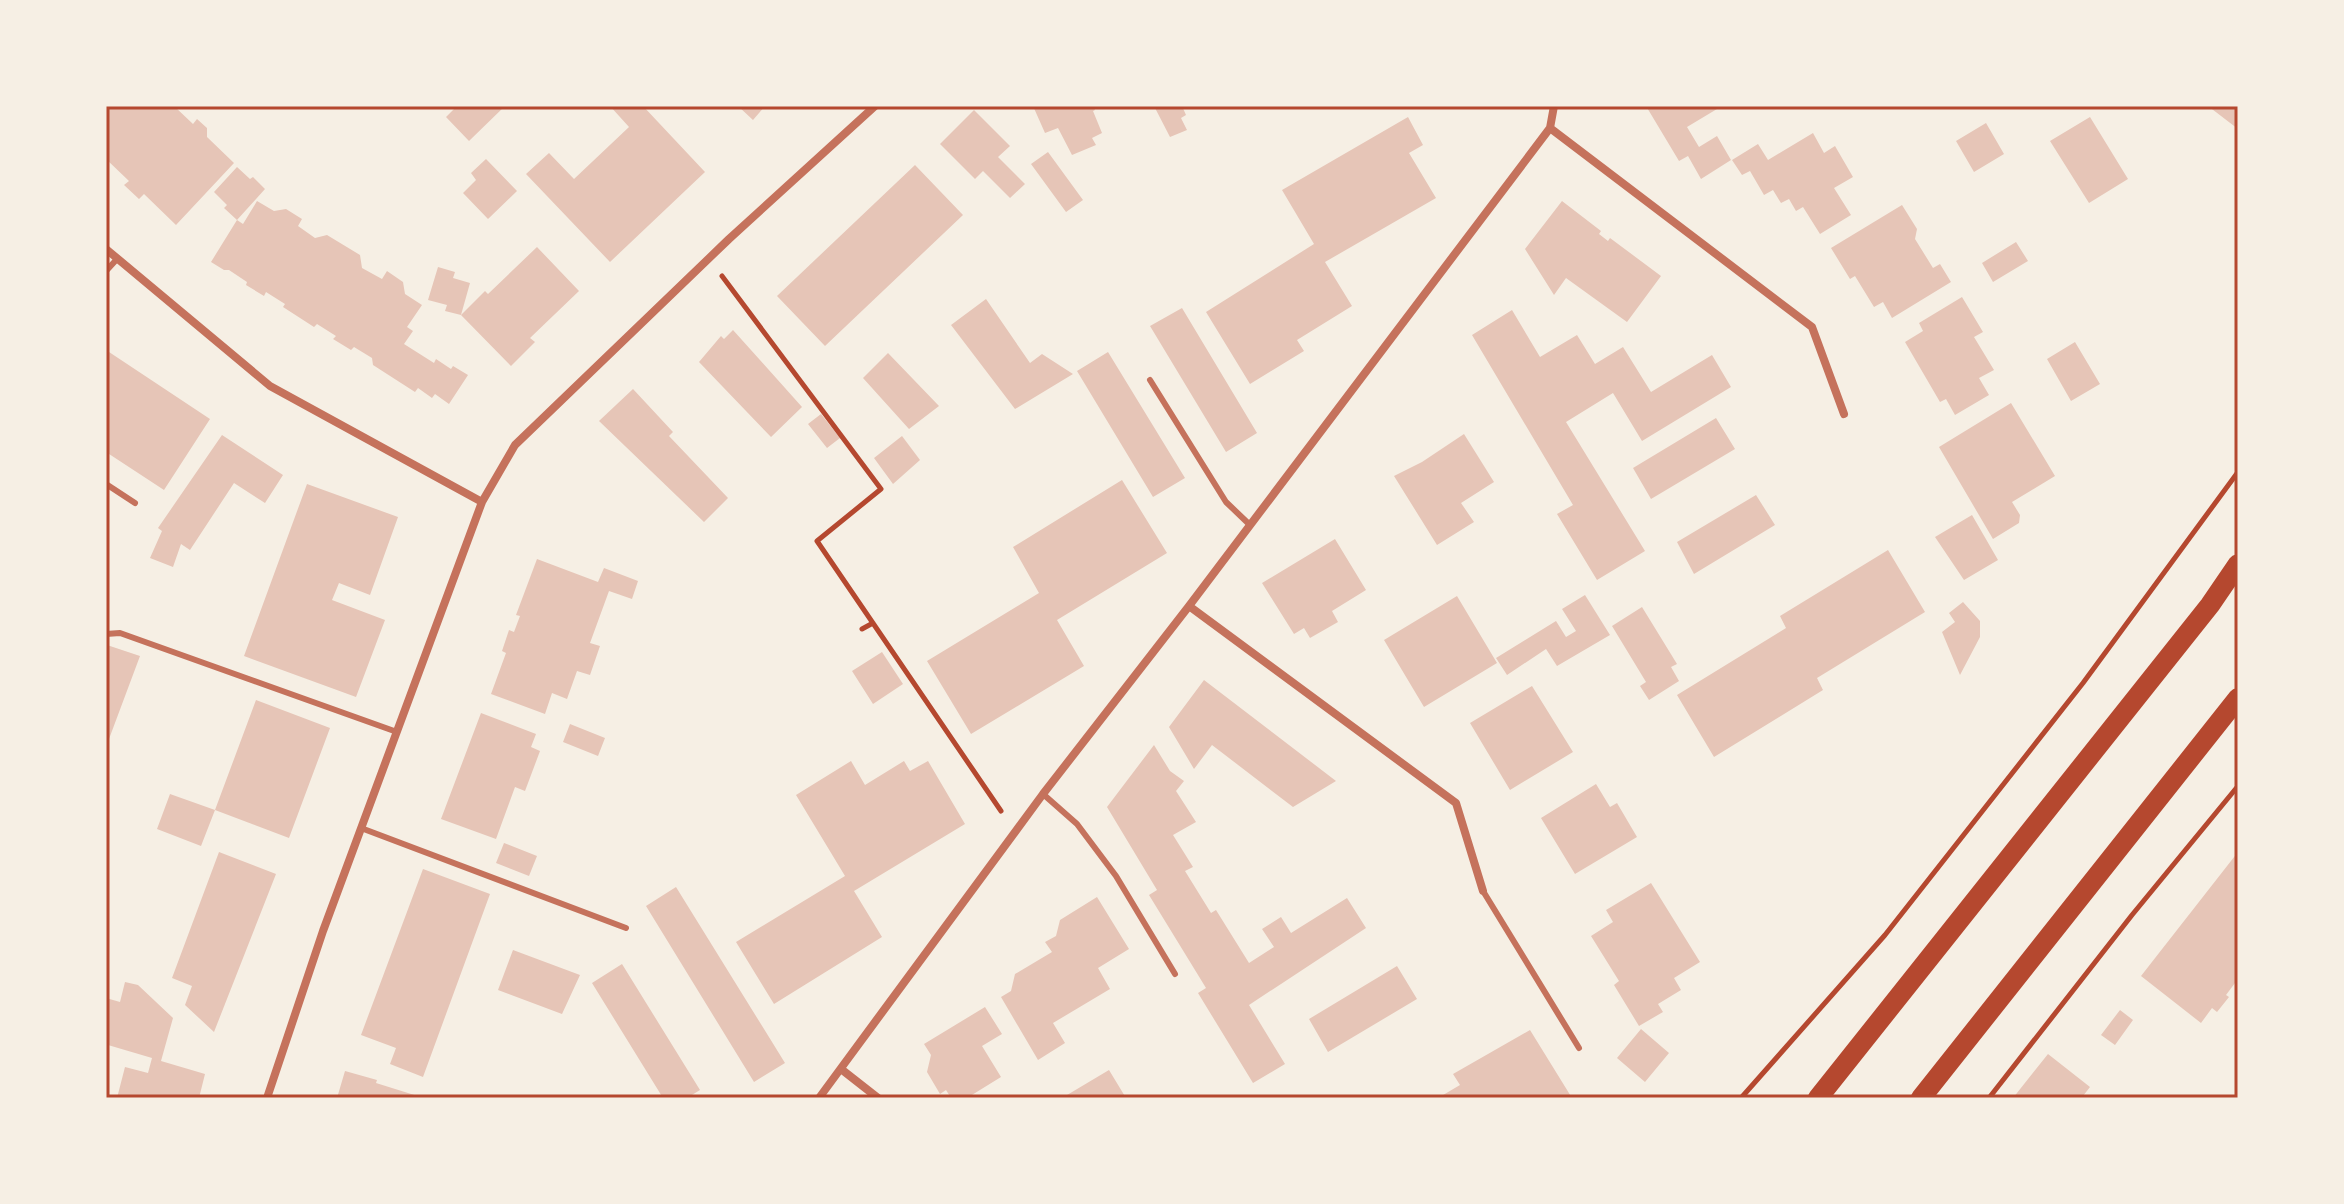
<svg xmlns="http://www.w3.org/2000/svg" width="2344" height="1204" viewBox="0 0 2344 1204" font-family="Lato,sans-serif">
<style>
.building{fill:#e6c5b7}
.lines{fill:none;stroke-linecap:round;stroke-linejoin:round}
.path{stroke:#b5482f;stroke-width:5}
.service{stroke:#c5725c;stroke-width:6}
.minor{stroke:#c5725c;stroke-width:8}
.primary{stroke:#b5482f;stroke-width:20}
.neatline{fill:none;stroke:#b5482f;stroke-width:3}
</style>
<rect width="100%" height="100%" fill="#f6efe4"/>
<path class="building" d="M106 106H174L193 124 197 119 207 128V137L234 163 176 225 144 194 139 199 124 185 129 181 106 159Z
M457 106H505L469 141 446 117Z
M610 106H643L705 172 610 262 526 174 549 153 574 179 629 127Z
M738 106H765L753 120Z
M1033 106H1093L1095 110 1093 111 1102 133 1092 138 1096 145 1072 155 1058 128 1045 133Z
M1154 106H1182L1186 115 1181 118 1187 130 1170 137Z
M1646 106H1722L1687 127 1699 147 1717 136 1731 160 1701 179 1688 156 1679 161Z
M2208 106H2238V129Z
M974 110 1010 146 998 157 1025 184 1010 198 983 171 975 179 940 144Z
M1408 117 1423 145 1409 153 1436 198 1325 262 1352 306 1297 340 1304 351 1250 384 1206 312 1314 244 1282 190Z
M2090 117 2128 179 2089 203 2050 141Z
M1986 123 2004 154 1974 172 1956 141Z
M1813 133 1824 153 1835 146 1853 177 1834 188 1851 215 1820 234 1803 207 1796 211 1789 199 1781 203 1773 190 1764 195 1750 171 1742 175 1732 160 1758 144 1768 160Z
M1048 152 1083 200 1066 212 1031 164Z
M486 159 517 191 488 219 463 193 476 180 471 173Z
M915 165 963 215 825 346 777 296Z
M237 167 250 179 253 177 265 189 237 220 243 224 257 201 274 211 286 209 302 219 298 226 315 238 327 235 360 255 362 268 382 279 387 271 403 282 405 294 422 305 407 327 413 331 404 344 434 363 436 359 451 369 453 366 468 375 449 404 435 394 432 398 418 388 415 392 373 365 372 358 354 347 351 350 333 339 336 336 317 324 314 327 283 307 285 304 266 292 264 296 246 285 247 282 229 270H224L211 262 237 220 224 208 227 205 214 192Z
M1562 201 1601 231 1599 234 1608 241 1610 238 1661 276 1627 322 1566 278 1554 295 1525 249Z
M1902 205 1917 229 1915 239 1933 268 1940 264 1951 282 1892 318 1883 302 1874 307 1855 276 1850 279 1831 248Z
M2016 242 2028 261 1993 282 1982 263Z
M537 247 579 291 530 338 535 342 511 366 461 315 485 291 488 294Z
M438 267 455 272 453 278 470 283 461 315 445 311 447 305 428 300Z
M1962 297 1983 332 1974 337 1994 370 1979 378 1989 395 1955 415 1946 399 1940 402 1905 342 1923 331 1919 323Z
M986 299 1030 363 1042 354 1073 374 1015 409 951 325Z
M1182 308 1257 433 1226 452 1150 326Z
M1512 310 1540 357 1577 335 1595 364 1623 347 1651 392 1712 355 1731 387 1642 441 1613 393 1566 422 1645 551 1597 580 1557 514 1573 505 1472 335Z
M733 330 802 407 771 437 699 362 721 336 724 339Z
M2075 342 2100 384 2071 401 2047 359Z
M106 350 210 419 164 490 106 452Z
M1108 352 1185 478 1153 497 1077 371Z
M888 353 939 406 909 429 863 378Z
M633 389 673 432 669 436 728 498 704 522 599 421Z
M2011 403 2055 476 2012 502 2020 515 2019 523 1993 539 1939 447Z
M821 414 840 438 827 448 808 424Z
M1716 418 1735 449 1651 499 1633 468Z
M1464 434 1494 482 1461 503 1474 522 1437 545 1394 476 1422 462Z
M222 435 283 475 265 503 234 483 190 550 181 544 173 567 150 558 162 531 158 528Z
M902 436 920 460 893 484 874 458Z
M1122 480 1167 553 1057 620 1084 666 971 734 927 661 1039 593 1013 547Z
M307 484 398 517 370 595 339 583 332 600 385 620 356 697 244 656Z
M1756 495 1775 525 1694 574 1677 542Z
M1972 515 1998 560 1964 580 1935 537Z
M1335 539 1366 590 1332 611 1338 622 1310 638 1304 628 1294 634 1262 583Z
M1888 550 1925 612 1817 678 1823 690 1714 757 1677 695 1786 628 1780 616Z
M537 559 598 582 604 568 638 581 632 599 609 591 590 643 600 646 590 675 577 671 567 699 552 693 545 714 491 694 506 653 502 651 509 630 514 632 520 616 516 615Z
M1585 595 1610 635 1557 666 1546 649 1507 675 1496 658 1556 621 1566 637 1576 631 1562 609Z
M1457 596 1497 663 1424 707 1384 640Z
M1963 602 1980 621V637L1960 675 1942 632 1955 622 1949 613Z
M1642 607 1677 664 1671 667 1679 681 1649 700 1640 686 1646 682 1612 626Z
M107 645 140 656 106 747V648Z
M882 652 903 684 873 704 852 671Z
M1204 680 1336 781 1293 807 1212 745 1194 769 1169 727Z
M1532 686 1573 752 1510 790 1470 723Z
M256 700 330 728 289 838 215 810 201 846 157 829 170 794 215 810Z
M481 713 536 734 531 747 540 751 525 791 515 787 496 839 441 819Z
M570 724 605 738 598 756 563 742Z
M1154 745 1170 771 1184 781 1176 791 1196 822 1173 835 1193 867 1185 871 1211 913 1216 910 1249 963 1274 947 1262 929 1281 917 1291 933 1347 898 1366 928 1249 1005 1285 1064 1253 1083 1198 993 1206 988 1149 895 1157 890 1107 807Z
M851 761 865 785 904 761 910 771 928 761 965 824 854 891 882 937 774 1004 736 942 845 876 796 795Z
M1596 784 1610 807 1617 803 1637 837 1575 874 1541 818Z
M504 843 537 856 529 876 496 863Z
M219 852 276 874 214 1032 185 1005 192 986 172 978Z
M2238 852V979L2226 995 2229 997 2217 1012 2212 1008 2201 1023 2141 976Z
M423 869 490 894 423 1077 390 1064 396 1048 361 1035Z
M1651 883 1700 962 1674 978 1681 990 1658 1004 1663 1012 1639 1026 1614 985 1619 981 1591 936 1613 922 1606 910Z
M676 887 785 1063 754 1082 646 906Z
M1097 897 1129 949 1098 968 1110 989 1053 1023 1065 1043 1038 1060 1001 997 1011 991 1015 974 1052 952 1045 942 1056 936 1060 920Z
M513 950 580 975 562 1014 498 990Z
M622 964 700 1090 687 1098H663L592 983Z
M1397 966 1417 999 1328 1052 1309 1019Z
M125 982 138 985 173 1018 161 1061 205 1074 199 1098H117L125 1067 148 1073 152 1058 108 1045 109 1042 106 1041V998L120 1002Z
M985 1007 1002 1034 982 1046 1001 1077 967 1098H951L946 1090 940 1094 927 1072 931 1055 924 1044Z
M2120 1010 2133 1020 2115 1045 2101 1035Z
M1641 1029 1669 1053 1645 1082 1617 1058Z
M1530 1030 1572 1098H1438L1460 1085 1453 1074Z
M2048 1054 2090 1087 2083 1096 2086 1098H2013Z
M1109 1070 1126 1098H1062Z
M345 1071 377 1080 376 1083 424 1098H337Z"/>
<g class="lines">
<path class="path" d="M722 276 881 489 817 541 1001 811
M862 629 873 623
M1741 1098 1885 935 2083 683 2238 472
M1989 1098 2132 915 2238 786"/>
<path class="service" d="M106 271 117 259
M1150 380 1226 502 1250 525
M106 484 135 503
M106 634 120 633 397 732
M1043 794 1077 824 1116 876 1175 974
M361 828 626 928
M1483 891 1579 1048"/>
<path class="minor" d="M1550 128 1812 327 1844 414
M106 249 270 386 482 502
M1189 606 1456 803 1483 891
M841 1069 878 1098
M267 1098 323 931 482 502 515 445 729 239 875 106
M819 1098 1043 794 1189 606 1550 128 1554 106"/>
<path class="primary" d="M1818 1098 2210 605 2238 564
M1921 1098 2238 698"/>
</g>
<rect width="2344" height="1204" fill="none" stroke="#f6efe4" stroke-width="216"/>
<rect x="108" y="108" width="2128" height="988" class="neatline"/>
</svg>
